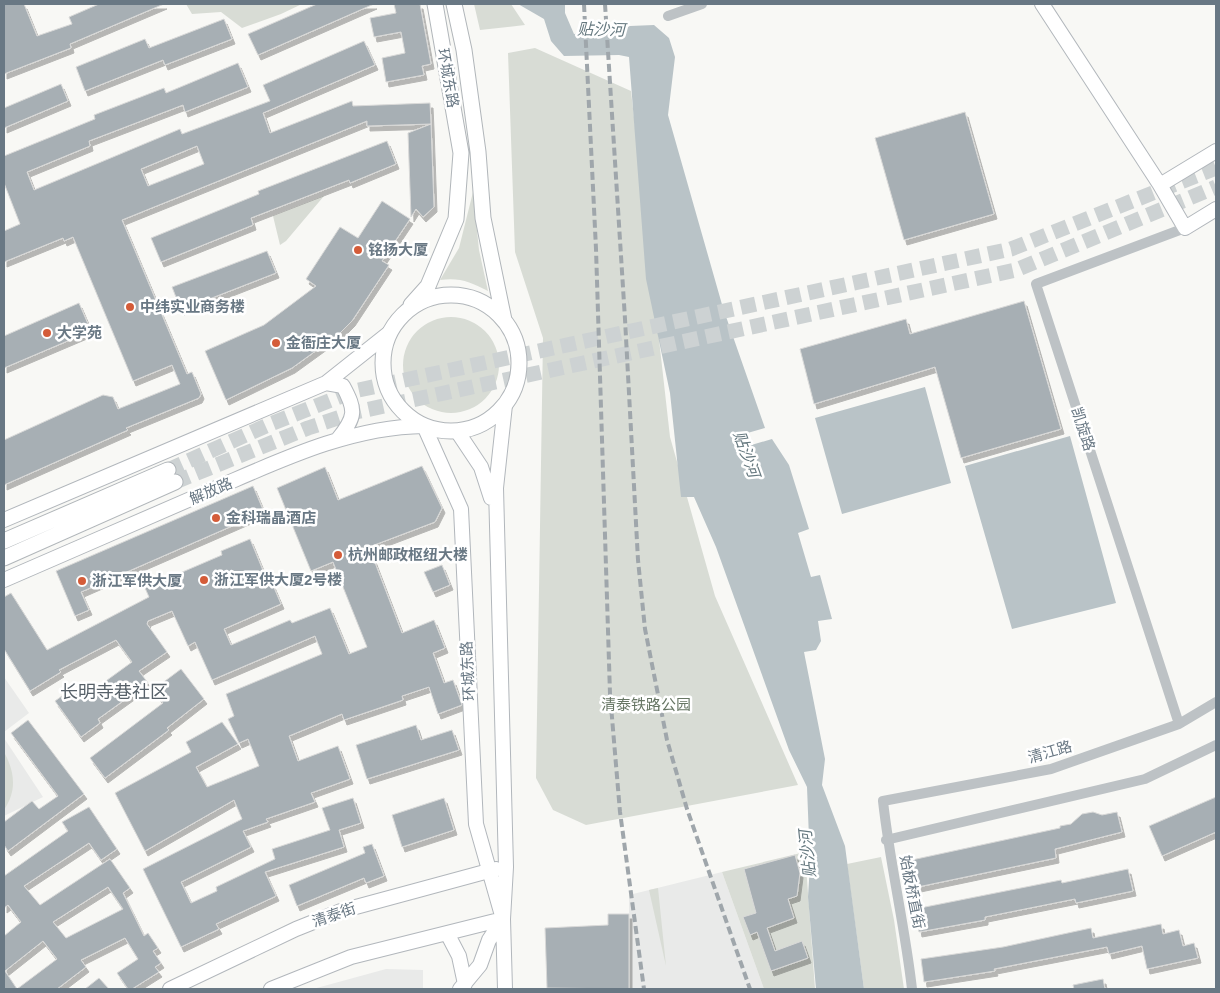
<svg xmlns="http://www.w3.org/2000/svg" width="1220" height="993" viewBox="0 0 1220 993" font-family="Arial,'Noto Sans SC',sans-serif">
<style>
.built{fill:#e9eae9}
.green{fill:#d8dcd5}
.water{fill:#b9c3c7}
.building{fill:#a7afb4;stroke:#d9d9d8;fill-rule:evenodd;filter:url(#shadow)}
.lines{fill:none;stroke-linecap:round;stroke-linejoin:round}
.primary-tunnel{stroke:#cdd2d3;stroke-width:15;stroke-dasharray:15 8;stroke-linecap:butt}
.secondary-casing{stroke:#b2b7bc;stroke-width:16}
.primary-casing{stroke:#b1b6ba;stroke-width:17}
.street{stroke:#bdc2c5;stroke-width:10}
.secondary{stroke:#fff;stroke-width:14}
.primary{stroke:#fff;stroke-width:15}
.rail{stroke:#9fa6ab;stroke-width:4;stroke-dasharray:8 4;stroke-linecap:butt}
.poi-dot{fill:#d45c39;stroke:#fff;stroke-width:2}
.labels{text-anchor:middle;stroke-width:5;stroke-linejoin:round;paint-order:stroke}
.street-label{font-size:15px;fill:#697884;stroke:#fff}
.poi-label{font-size:15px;font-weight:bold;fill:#697884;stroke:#fff;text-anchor:start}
.park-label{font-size:15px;fill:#677664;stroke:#fff}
.water-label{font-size:16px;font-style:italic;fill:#65787f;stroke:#fff}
.quarter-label{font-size:18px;fill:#576169;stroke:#fff}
</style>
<defs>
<filter id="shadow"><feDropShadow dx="3" dy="5" stdDeviation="0" flood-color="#0004"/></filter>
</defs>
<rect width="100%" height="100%" fill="#f8f8f5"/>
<path class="built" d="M4 677 29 713 4 732Z
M4 738 43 797 4 816Z
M722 872 764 989H629V895Z
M386 969 423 970V989H313Z"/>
<path class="green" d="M186 4H302L281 14 242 28 221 12 192 14Z
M474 4H511L525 25 480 30Z
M535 48 631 91 670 437 715 596 798 785 586 825 553 810 536 778 543 338 515 252 508 53Z
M473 192 479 250 488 291C471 282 459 277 440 280L459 248Z
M324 196 286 241 280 245 273 216Z
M403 365a48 48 0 1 1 96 0a48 48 0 1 1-96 0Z
M4 752C15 772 17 791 4 810Z
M805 852 815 989H764L722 872Z
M881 857 894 920 904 989H864L847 864Z
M658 888 666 966 649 890Z"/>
<path class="water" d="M518 4H565V13L574 34 630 26 654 25 669 38 675 57 668 115 723 308 765 428 744 434 748 446 772 439 789 465 809 529 798 533 811 577 820 575 832 619 818 621 821 641 816 650 804 652 825 759 822 785 845 846 864 989H816L808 897 810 864 807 787 789 750 716 547 694 497H681L670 393 646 279 629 57 619 55 564 56 551 41 544 19Z
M925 387 951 483 842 514 815 418Z
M1070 436 1116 603 1012 629 965 466Z"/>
<path class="building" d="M4 4H24L37 36 72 24 69 17 99 4H164L70 44 71 48 4 74Z
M317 4H374L258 55 248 34Z
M394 4H420L431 64 422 66 424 75 386 82 382 58 405 53 401 32 374 37 370 18 396 13Z
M224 19 232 39 165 65 163 60 85 91 76 67 145 39 149 48Z
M364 41 375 65 263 113 270 133 352 101 353 106 430 103 431 124 367 126V121L122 220 187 374 192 372 201 394 199 398 126 428 128 430 4 485V440L103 395 113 397 118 409 180 384 172 365 133 381 73 237 64 241 63 238 4 262V231L20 224 4 183V156L95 119 94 115 164 88 166 93 238 63 248 87 185 112 183 105 89 141 90 146 27 172 34 190 180 129 182 134 270 101 263 85ZM197 146 204 164 148 186 141 169Z
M61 84 68 101 4 128V108Z
M965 112 994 214 904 240 875 138Z
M431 124 434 207 423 217 416 209 411 217 408 133Z
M387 141 396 164 350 183 349 180 251 218 253 225 161 262 151 238 259 194 258 191Z
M382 201 410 219 382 261 389 265 352 321 339 334 292 368 226 400 205 351 264 325 316 286 306 279 340 227 358 238Z
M267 251 276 273 181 310 172 287Z
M1024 301 1061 429 961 458 935 367 814 404 800 349 906 319 910 334Z
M79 303 91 331 4 368V336Z
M422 466 442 508 435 522 369 547 402 633 434 620 445 648 433 653 444 683 453 680 462 705 438 714 429 687 402 696 403 700 344 720 342 714 289 736 298 761 338 746 350 779 311 793 315 802 266 819 268 822 243 831 251 847 181 882 191 903 217 891 216 887 275 859 272 849 330 830 322 808 353 798 361 823 339 830 344 847 265 872 276 896 216 924 219 929 181 947 143 869 242 819 234 800 145 851 115 793 191 752 186 742 222 722 238 744 196 767 207 787 259 766 248 739 239 743 228 719 234 716 226 694 322 654 315 636 212 680 195 642 188 646 172 611 148 621 147 624 167 652 139 671 148 683 98 719 100 723 81 737 55 701 73 688 81 699 132 662 116 640 59 670 61 672 30 691 4 649V597L11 593 47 650 149 597 145 588 222 555 221 551 250 539 269 585 272 583 281 604 224 629 231 645 290 620 292 623 330 608 349 654 367 647 333 562 311 571 277 488 325 467 338 500Z
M253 486 264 512 81 592 89 610 75 616 56 571Z
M442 565 450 585 433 592 424 572Z
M181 669 204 699 167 728 169 730 105 778 90 758 163 703 153 690Z
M28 720 84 794 8 851 4 845V822L32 801 39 809 58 796 11 733Z
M416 725 421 740 452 730 459 750 367 779 356 745Z
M1216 797V832L1162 856 1149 826Z
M444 798 454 830 402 847 392 815Z
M89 807 117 849 101 860 89 843 24 886 40 905 110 859 130 888 123 893 144 936 148 933 158 948 153 951 161 963 155 967 159 972 132 989H128L117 973 138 959 125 938 81 960 86 967 57 989H4V936L21 922 8 905 4 908V876L68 831 62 822ZM108 887 123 909 66 938 53 922ZM43 941 57 959 17 989 5 971Z
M1093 812 1102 815 1117 812 1122 832 1055 849 1056 858 913 888 907 861 1060 828V826L1071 824 1082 814Z
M372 844 384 876 366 883 364 878 297 906 289 885 365 853 363 847Z
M795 855 800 873 797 896 788 899 794 918 767 928 775 951 802 941 808 958 771 971 757 932 750 935 743 917 756 913 744 869Z
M1128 869 1133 891 1076 903 1075 899 985 917V920L919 932 915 909 1061 880 1062 883Z
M608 914H629V989L547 988 545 928 608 925Z
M1161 924 1163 934 1179 930 1183 946 1194 943 1198 958 1147 969 1142 946 1109 954 1107 947 994 969 995 971 924 982 921 959 1003 947 1091 928 1093 938Z
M99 978 109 989H85Z
M1103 979 1105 989H1074L1073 985Z"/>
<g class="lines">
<path class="primary-tunnel" d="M168 470 268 425 354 391 1011 249 1216 168
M175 482 308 428 356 412 1016 270 1216 187"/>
<defs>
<path id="secondary" d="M1042 4 1160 185 1185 228 1216 209
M1160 185 1216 151
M326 383 343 386C356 410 356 417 338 439
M457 431 481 467 491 498
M4 520 326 383 389 333
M4 580C70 551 136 523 202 494 273 464 345 427 424 426L461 509 476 824 503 919
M447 933 459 956 465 984
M170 989 296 929 341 911 496 869
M271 989 351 957 503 919
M460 989 480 965 489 940 503 919
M505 989 503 919 506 867 496 488 505 405"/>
<path id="primary" d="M454 4 464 50 478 152 483 218 504 320
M383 363a68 68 0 1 1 136 0a68 68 0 1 1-136 0Z
M411 305 428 286 456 219 461 153 435 4
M4 541 168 470
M4 558 175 482"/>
</defs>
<use href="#secondary" class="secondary-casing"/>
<use href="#primary" class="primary-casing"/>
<path class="street" d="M668 16 702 4
M1179 724 1036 284 1185 228
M886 840 1145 779 1216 745
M912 989C905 926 890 865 883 801L1051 769 1179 724 1216 702"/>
<use href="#secondary" class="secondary"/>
<use href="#primary" class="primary"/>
<path class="rail" d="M584 4 596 249 610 694 620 812 644 989
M605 4 625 319 638 560 645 629 667 740 687 809 750 989"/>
</g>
<g class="poi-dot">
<circle cx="358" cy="250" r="5"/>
<circle cx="130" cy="307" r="5"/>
<circle cx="47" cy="333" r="5"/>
<circle cx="276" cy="343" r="5"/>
<circle cx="216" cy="518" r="5"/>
<circle cx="338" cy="555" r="5"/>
<circle cx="204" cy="580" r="5"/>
<circle cx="82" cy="581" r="5"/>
</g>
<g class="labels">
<g class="street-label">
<text transform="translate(448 78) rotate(80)" y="5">环城东路</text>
<text transform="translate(1083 429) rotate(72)" y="5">凯旋路</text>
<text transform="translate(211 491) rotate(-23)" y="5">解放路</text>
<text transform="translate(468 671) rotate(-93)" y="5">环城东路</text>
<text transform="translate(1050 752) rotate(-16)" y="5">清江路</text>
<text transform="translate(912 892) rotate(79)" y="5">始板桥直街</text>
<text transform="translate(334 915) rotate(-19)" y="5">清泰街</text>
</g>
<g class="poi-label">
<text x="368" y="255">铭扬大厦</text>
<text x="140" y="312">中纬实业商务楼</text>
<text x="57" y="338">大学苑</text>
<text x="286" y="348">金衙庄大厦</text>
<text x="226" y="523">金科瑞晶酒店</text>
<text x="348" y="560">杭州邮政枢纽大楼</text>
<text x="214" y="585">浙江军供大厦2号楼</text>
<text x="92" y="586">浙江军供大厦</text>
</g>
<g class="park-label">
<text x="646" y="710">清泰铁路公园</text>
</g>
<g class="water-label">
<text transform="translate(601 29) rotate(1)" y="6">贴沙河</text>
<text transform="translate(747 454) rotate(70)" y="6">贴沙河</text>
<text transform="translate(807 854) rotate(-96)" y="6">贴沙河</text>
</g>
<g class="quarter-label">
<text x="114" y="698">长明寺巷社区</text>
</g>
</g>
<rect width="1220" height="993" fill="none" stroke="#697884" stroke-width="10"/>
</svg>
